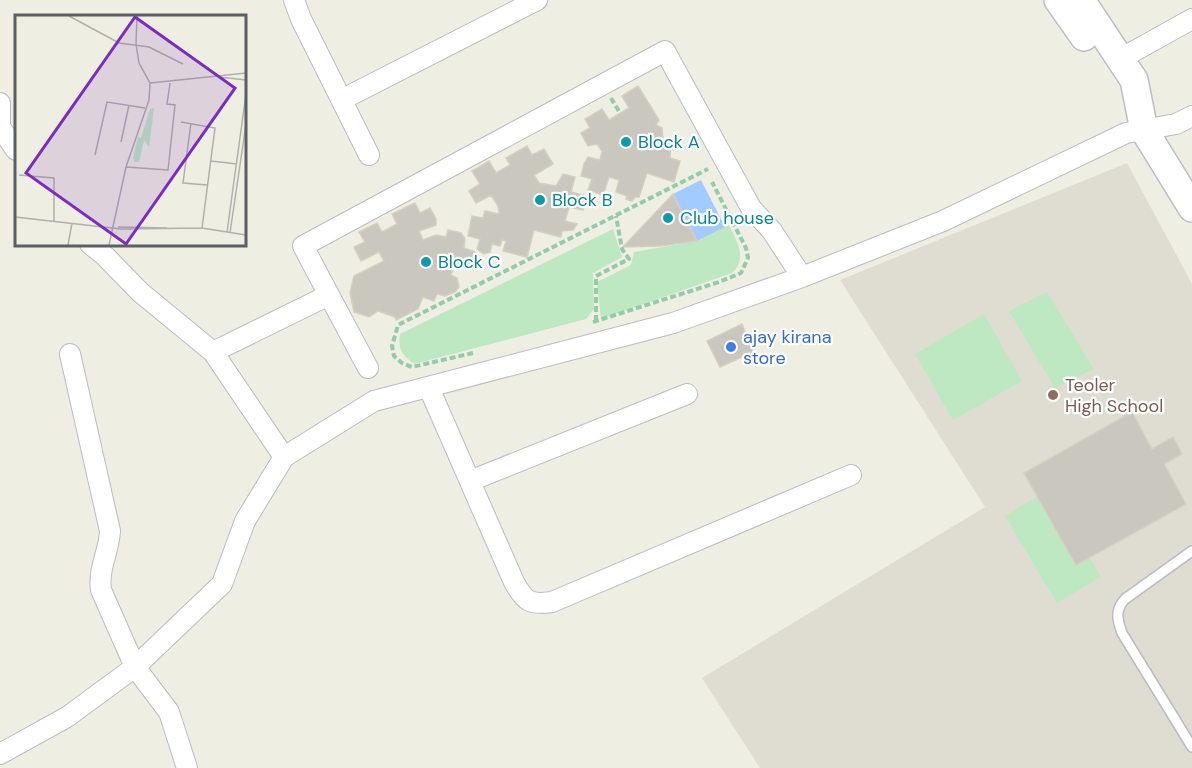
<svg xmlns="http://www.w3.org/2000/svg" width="1192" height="768" viewBox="0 0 1192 768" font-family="'DM Sans',sans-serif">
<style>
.education{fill:#dfddd1}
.green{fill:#bde8c2}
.water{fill:#a2ccff}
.building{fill:#cac7bf;stroke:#d4d0c0;stroke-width:1.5}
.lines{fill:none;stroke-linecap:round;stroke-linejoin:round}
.lane-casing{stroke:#babcc3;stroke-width:12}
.street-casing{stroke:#babcc3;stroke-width:22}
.secondary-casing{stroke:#bbbec5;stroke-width:30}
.path{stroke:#95caab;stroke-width:4;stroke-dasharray:6 3;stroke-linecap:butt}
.lane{stroke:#fff;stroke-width:9}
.street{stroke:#fff;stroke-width:20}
.secondary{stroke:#fff;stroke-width:27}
.culture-dot{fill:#0f9aa8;stroke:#fff;stroke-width:2}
.shop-dot{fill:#3f7fe0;stroke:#fff;stroke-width:2}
.education-dot{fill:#8d6e63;stroke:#fff;stroke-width:2}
.labels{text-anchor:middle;stroke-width:4.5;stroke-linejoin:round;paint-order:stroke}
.culture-label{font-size:18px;fill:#0d838f;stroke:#fff;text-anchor:start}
.shop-label{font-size:18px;fill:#366cbe;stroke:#fff;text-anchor:start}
.education-label{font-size:18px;fill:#785e54;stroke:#fff;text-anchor:start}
.inset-road{fill:none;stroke:#b0b0ac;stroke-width:1.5}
.view{fill:#7b2cbf;fill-opacity:0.15;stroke:#7b2cbf;stroke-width:3}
.inset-edge{fill:none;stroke:#5b5e65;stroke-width:3}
</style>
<rect width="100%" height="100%" fill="#efeee2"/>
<path class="education" d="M1127 163 1192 284V768H760L702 678 985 507 840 280Z"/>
<path class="green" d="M729 225C737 242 748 258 732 273L601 319 597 282 631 265 634 252 697 241Z
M613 229 622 257 593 273 594 309 586 319 414 364C401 354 398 349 400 334Z
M1047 292 1094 369 1055 388 1009 311Z
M984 314 1022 381 953 420 915 354Z
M1049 489 1101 577 1057 603 1005 516Z"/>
<path class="water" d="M701 180 725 227 697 241 673 194Z"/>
<path class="building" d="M638 86 659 120 656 125 662 128 663 140 671 144 670 158 680 161 674 182 647 173 639 197H635L632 201 626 199 627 196 616 192 619 180 609 177 603 195 588 190 592 179 581 176 584 164 588 157 600 160 602 151 597 144 588 146 581 133 590 128 585 119 602 109 609 120 629 108 622 96Z
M527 146 532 155 544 149 553 164 534 175 539 183 556 186 563 174 575 177 571 192 587 196 583 210 569 207 565 221 577 224 573 230 562 231 561 237 534 230 527 257 503 251 506 241 502 240 500 246 492 244 490 252 484 254 477 249 480 239 468 236 472 216 483 218 485 211 499 214 498 206 491 195 476 203 469 191 480 184 472 171 489 161 496 173 510 165 506 158Z
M673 194 697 241 660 246 623 247Z
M415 203 420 213 430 208 436 219V225L419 231 423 240 436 235 446 237 448 230 461 233 465 239 464 248 475 252 471 264 465 268 455 264 451 275 457 278 459 287 455 292 445 296 437 294 434 301 423 297 418 309 396 320 395 317 378 311 369 317 354 312 350 293 354 276 384 261 379 252 361 261 354 247 365 242 359 232 377 223 382 232 397 224 392 214Z
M742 324 753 352 720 367 707 341Z
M1132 412 1152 449 1173 437 1182 454 1164 464 1186 504 1076 565 1024 473Z"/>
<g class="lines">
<defs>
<path id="lane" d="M1192 551 1125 599C1115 610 1117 619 1122 633L1192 747"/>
<path id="street" d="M294 0 301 19 369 155
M1120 59 1192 19
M343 99 537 0
M0 103V127
M0 127 16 150
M90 244 105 256 140 292 213 352 284 457
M329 295 368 368
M213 352 329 295 303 246 665 51 751 208 772 231 802 277
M70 354 110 531C109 552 98 568 101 590L135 667 169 712 187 768
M429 388 514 582C525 602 530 605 552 602L851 475
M470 481 687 394
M0 754 67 717 135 667 222 584 245 521 284 457 374 401 673 323 802 277 943 221 1126 133 1176 124 1192 116"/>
<path id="secondary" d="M1058 0 1084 37
M1081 0 1134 80 1144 130 1192 208"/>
</defs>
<use href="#lane" class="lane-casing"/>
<use href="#street" class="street-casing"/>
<use href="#secondary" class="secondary-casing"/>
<path class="path" d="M611 98 620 113
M596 321V276L629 259 622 249 616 216
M593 322 719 282 741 273 748 258 746 248 712 182
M473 353 412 367 402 363 394 356 392 346 398 325 708 169"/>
<use href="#lane" class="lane"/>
<use href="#street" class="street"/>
<use href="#secondary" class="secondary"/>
</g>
<g class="culture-dot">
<circle cx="626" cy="142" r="6"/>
<circle cx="540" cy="200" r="6"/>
<circle cx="668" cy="218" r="6"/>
<circle cx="426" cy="262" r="6"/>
</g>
<circle class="shop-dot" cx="731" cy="347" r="6"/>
<circle class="education-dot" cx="1053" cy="395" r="6"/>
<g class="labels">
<g class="culture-label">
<text x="638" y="148">Block A</text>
<text x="552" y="206">Block B</text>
<text x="680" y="224">Club house</text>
<text x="438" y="268">Block C</text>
</g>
<g class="shop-label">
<text x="743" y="343">ajay kirana<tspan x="743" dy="21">store</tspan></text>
</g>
<g class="education-label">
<text x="1065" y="391">Teoler<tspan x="1065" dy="21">High School</tspan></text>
</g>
</g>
<g transform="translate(15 15)">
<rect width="231" height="231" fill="#efeee2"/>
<path d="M139 93 134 132 129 125 124 147H120L118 143 123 122 126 123 135 94Z" fill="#bde8c2"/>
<path class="inset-road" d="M54 1 104 28 134 32 168 49M204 62 231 65M135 68 231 58M166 107 200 113 187 213M176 108 168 168 192 170M106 127 114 90M80 140 92 87 130 93M196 146 222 149M111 152 153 155 160 90 152 89 155 68M4 160 39 163V206M0 202 106 214 187 213 231 220M103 212 152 213M212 217 231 79M215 218 231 109M53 230 57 208M94 230 111 152 134 85 135 68 124 48 121 29 122 1"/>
<path class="view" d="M120 2 220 73 111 229 11 158Z"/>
<rect width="231" height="231" class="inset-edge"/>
</g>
</svg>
